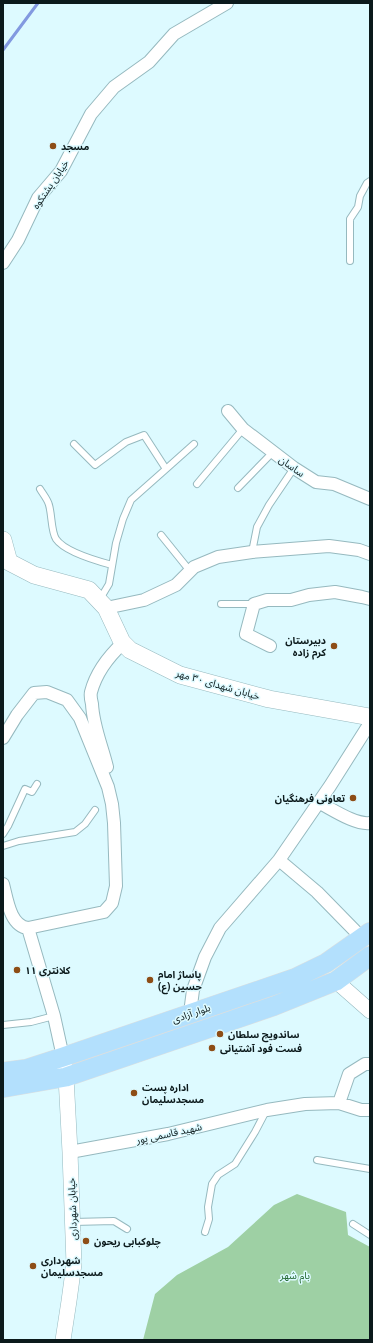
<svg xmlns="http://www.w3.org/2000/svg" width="373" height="1343" viewBox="0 0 373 1343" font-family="'Open Sans','Noto Sans Arabic',sans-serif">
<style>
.green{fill:#9ed0a4}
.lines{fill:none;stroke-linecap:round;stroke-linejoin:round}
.stream{stroke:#8299e0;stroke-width:3}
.service-casing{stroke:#96b9bf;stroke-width:8}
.minor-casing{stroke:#96b9bf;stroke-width:14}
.tertiary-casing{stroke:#96b9bf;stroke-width:16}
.secondary-casing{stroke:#96b9bf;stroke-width:18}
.primary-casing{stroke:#dddfdf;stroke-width:20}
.service{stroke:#fff;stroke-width:6}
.minor{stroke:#fff;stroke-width:12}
.tertiary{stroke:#fff;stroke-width:15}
.secondary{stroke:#fff;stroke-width:17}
.primary{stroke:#b3e0fd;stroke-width:19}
.poi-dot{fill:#8d4d16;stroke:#ddfaff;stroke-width:1.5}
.labels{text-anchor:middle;stroke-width:3;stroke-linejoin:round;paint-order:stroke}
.poi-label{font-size:10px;font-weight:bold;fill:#0b191b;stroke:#ddfaff;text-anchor:start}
.street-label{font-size:10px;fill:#0b191b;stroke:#ddfaff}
.park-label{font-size:10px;fill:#226831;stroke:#ddfaff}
</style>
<rect width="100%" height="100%" fill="#ddfaff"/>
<path class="green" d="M297 1194 346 1212 348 1235 370 1247V1340H143L155 1294 177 1275 228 1247 274 1205Z"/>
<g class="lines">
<path class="stream" d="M3 50 38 3"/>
<defs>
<path id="service" d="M350 261V219L358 207 360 196 367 183 370 181
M74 444 95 465 126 442 144 435 166 469 131 500 123 519 116 543 109 584 100 599
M166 469 194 444
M197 484 243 429
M238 488 273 452
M40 489C43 494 48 500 49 505 52 515 51 531 56 539 65 552 97 561 112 565
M161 535 190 571
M252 552 257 527 269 505 294 468
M221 604H254
M3 834 8 826 25 789 32 792 37 784
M3 846 19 841 75 832 85 824 95 810
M3 1025 31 1022 54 1016
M317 1160 370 1169
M73 1222 114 1221 127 1229
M353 1224 370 1235
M205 1232 209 1219 208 1207 212 1184 218 1175 235 1164 255 1132 266 1111"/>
<path id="minor" d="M3 263 18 240 38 198 61 171 91 114 114 87 149 62 174 34 227 3
M228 411 243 429 294 468 316 482 334 484 370 499
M106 608 144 600 176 585 194 567 218 557 252 552 329 546 359 550 370 554
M270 646 246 634 254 604 267 600H291L309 595 335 592 362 597 370 599
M3 738 17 715 34 693 47 692 67 700 80 718 108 787 112 804 114 823 116 886 112 903 104 912 28 928C10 926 7 899 3 884
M107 767C102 746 93 726 92 704 91 700 90 696 91 692 96 673 109 656 123 643
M318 802C332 809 355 825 370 823
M279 860 317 892 362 938
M28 928 54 1016 63 1057
M190 1013 193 990 205 957 220 928 279 860 330 786 370 723
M339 1103 349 1074 365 1064H370
M70 1152 168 1134 267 1110 305 1104 339 1103 361 1110H370"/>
<path id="tertiary" d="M336 981 370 1011
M63 1057 66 1077 70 1152 74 1264 69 1301 63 1340"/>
<path id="secondary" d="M3 540 9 562 34 575 89 590 106 608 122 642 130 650 180 675 269 699 370 717"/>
<path id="primary" d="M3 1072 26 1069 63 1057 295 978 326 963 370 932
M3 1088 66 1077 274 1006 336 981 370 956"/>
</defs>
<use href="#service" class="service-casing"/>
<use href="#minor" class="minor-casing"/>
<use href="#tertiary" class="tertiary-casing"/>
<use href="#secondary" class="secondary-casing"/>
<use href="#primary" class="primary-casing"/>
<use href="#service" class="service"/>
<use href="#minor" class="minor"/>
<use href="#tertiary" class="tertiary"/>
<use href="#secondary" class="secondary"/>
<use href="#primary" class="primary"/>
</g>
<g class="poi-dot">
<circle cx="53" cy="146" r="4"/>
<circle cx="334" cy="646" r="4"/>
<circle cx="353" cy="798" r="4"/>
<circle cx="17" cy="970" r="4"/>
<circle cx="150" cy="980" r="4"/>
<circle cx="220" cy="1034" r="4"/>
<circle cx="212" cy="1048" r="4"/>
<circle cx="134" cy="1093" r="4"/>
<circle cx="86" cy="1241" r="4"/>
<circle cx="33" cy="1266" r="4"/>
</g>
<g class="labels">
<g class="poi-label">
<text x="61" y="150">مسجد</text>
<text x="326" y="644" text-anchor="end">دبیرستان<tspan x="326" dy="12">کرم زاده</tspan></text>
<text x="345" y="802" text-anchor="end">تعاونی فرهنگیان</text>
<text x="25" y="974">کلانتری ۱۱</text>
<text x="158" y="978">پاساژ امام<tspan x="158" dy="12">حسین (ع)</tspan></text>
<text x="228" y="1038">ساندویچ سلطان</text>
<text x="220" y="1052">فست فود آشتیانی</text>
<text x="142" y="1091">اداره پست<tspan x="142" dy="12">مسجدسلیمان</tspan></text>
<text x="94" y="1245">چلوکبابی ریحون</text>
<text x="41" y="1264">شهرداری<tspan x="41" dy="12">مسجدسلیمان</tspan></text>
</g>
<g class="street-label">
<text transform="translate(50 184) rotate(-56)" y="4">خیابان پشتکوه</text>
<text transform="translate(292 466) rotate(35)" y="4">ساسان</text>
<text transform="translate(218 684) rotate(16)" y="4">خیابان شهدای ۳۰ مهر</text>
<text transform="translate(191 1013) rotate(-19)" y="4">بلوار آزادی</text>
<text transform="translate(169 1133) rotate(-12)" y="4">شهید قاسمی پور</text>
<text transform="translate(72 1209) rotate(-92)" y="4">خیابان شهرداری</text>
</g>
<g class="park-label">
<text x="295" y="1279">بام شهر</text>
</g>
</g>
<rect width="373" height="1343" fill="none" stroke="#0b191b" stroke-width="8"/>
</svg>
